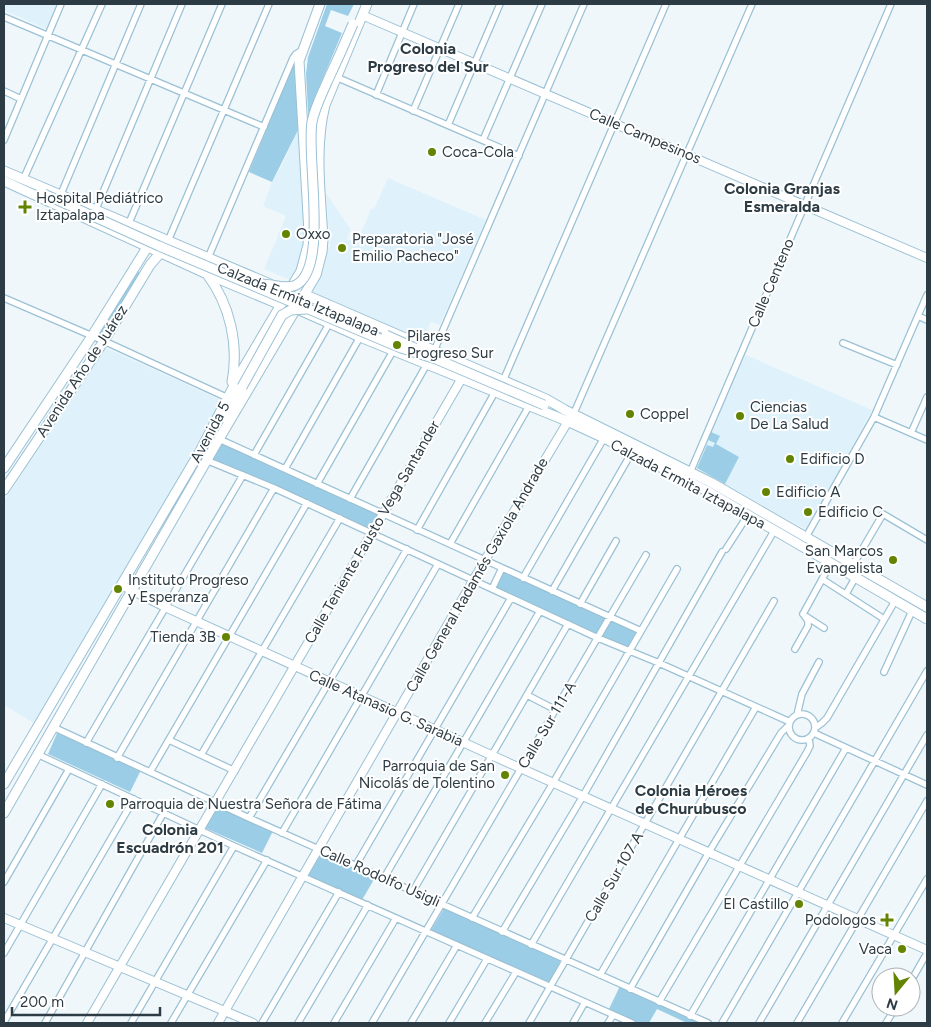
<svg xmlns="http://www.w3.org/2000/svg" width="931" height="1027" viewBox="0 0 931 1027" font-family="Figtree,sans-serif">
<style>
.built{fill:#dff2fb}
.green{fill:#9bcee6}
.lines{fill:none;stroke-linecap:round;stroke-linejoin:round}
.minor-casing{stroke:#9bc1d4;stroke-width:8}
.tertiary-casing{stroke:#9bc1d4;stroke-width:10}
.secondary-casing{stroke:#9bc1d4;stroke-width:11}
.primary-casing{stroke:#9bc1d4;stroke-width:11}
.minor{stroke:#fff;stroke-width:5.5}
.tertiary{stroke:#fff;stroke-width:8}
.secondary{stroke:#fff;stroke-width:9}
.primary{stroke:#fff;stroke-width:9}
.primary-bridge-casing{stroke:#9bc1d4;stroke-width:11;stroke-linecap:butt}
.primary-bridge{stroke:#fff;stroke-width:9}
.poi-dot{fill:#638400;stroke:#fff;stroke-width:2}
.labels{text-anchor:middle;stroke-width:4;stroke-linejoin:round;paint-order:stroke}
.street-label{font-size:15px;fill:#2d3c44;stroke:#fff}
.poi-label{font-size:15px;fill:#2d3c44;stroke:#fff;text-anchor:start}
.neighbourhood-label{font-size:16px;font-weight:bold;fill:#2d3c44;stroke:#fff}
</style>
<rect width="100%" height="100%" fill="#eff7fb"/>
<path class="built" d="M4 4H57L46 29 4 10Z
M299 128 306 244 304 258 292 281 264 269 286 216 263 206 272 182 281 167Z
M388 178 486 220 440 325 431 322 423 339 313 295 311 292 321 273 330 244 326 193 351 230 347 239 357 243 371 209H374Z
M104 347 221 400 174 486 35 724 4 705V501Z
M744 354 872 410 807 530 694 468Z"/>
<path class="green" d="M327 4H354L348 16 331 10 325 26 342 33 315 97 309 129 306 74 308 57Z
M294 63H296L299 128 272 182 249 172Z
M137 267 140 275 104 337 95 334Z
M711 432 720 436 716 444 739 457 725 484 697 468 707 445 713 447 715 443 708 440Z
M222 443 379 513 370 530 212 461Z
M503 571 638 632 630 649 598 638 494 588Z
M58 731 141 770 130 792 48 754Z
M218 805 273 831 262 853 205 828Z
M321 851 376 876 362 900 308 875Z
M445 907 561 960 549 983 431 930Z
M620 986 703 1023H687L657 1009 649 1023H635L608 1011Z"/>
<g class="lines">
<defs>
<path id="minor" d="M4 17 264 127
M336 77 519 156
M4 91 21 99
M376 95 414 4
M413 111 459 4
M448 125 500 4
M4 140 61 4
M483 140 542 4
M23 180 102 4
M61 194 141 4
M96 209 182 4
M129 223 222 4
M168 241 269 4
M208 258 293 58 296 54 303 50
M4 298 104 341 228 398
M918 316 927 320
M843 343 897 365
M434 351 584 4
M503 381 666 4
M574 413 752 4
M874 417 927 440
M911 433 927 397
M219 439 641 631
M254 455 329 324
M206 460 274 488 598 638 659 663 790 722
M285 469 360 337
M689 475 891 4
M317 484 393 351
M350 499 427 364
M417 530 495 392
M806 537 874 417 927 295
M450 544 529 406
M726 549 748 515
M853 565 883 514 927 540
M523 578 604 438
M822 579 884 619
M492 589 502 568
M552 591 632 452
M846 594 855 578
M580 604 616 541
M803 614 831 563
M807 617 824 628
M795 649 808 626V621L803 614
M884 672 912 611
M527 695 556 710
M789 727a13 13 0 1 1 26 0a13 13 0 1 1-26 0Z
M797 715 802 694 819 662
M53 727 249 818 708 1023
M815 728 822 723 827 718 895 601
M814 733 927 785
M169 740 235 771
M86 743 243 475
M37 754 234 846 632 1023
M201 755 340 518
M117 758 274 488
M150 772 307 503
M249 818 407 549
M282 833 438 564
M356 865 511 598
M384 878 540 611
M4 882 69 769
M413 891 568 624
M472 918 553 783 677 569
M502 932 583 796 722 552
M531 945 774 531
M4 953 102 784
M600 975 756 707
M911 981 927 953
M630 989 709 852 781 733 789 725
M659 1002 807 752 810 746 809 738
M690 1016 846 748
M4 1022 134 799
M45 1023 164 812
M131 1023 234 846
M171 1023 267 860
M262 1023 339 892
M298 1023 368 905
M334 1023 396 918
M372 1023 646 555
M411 1023 457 945
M449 1023 487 959
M485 1023 516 972
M529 1023 774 601
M573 1023 585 1002
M608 1023 613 1015
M722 1023 927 671
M759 1023 927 735
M797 1023 927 801
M842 1023 927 879
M886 1023 896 1007"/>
<path id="tertiary" d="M362 15 927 258
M121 585 165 607 491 755 927 950
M4 918 253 1023
M87 1023 462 378
M218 1023 485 560 570 418"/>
<path id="secondary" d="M4 468 92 336 148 246
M4 490 104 341 150 265 161 252"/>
<path id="primary" d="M4 171 270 284
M4 181 207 274 281 305
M207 274C230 305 239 344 232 382
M306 295 546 399 565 410 712 483 927 607
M297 309 360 337 567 421 604 438 707 491 927 619
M224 417 242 387
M4 784 199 453 241 372 301 271 308 245 309 233 299 61 320 4
M4 813 219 439 316 275 322 252 323 240C321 196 314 149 325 105L367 4"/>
</defs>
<use href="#minor" class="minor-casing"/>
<use href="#tertiary" class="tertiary-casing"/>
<use href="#secondary" class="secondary-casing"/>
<use href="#primary" class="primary-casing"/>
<use href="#minor" class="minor"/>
<use href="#tertiary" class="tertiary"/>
<use href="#secondary" class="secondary"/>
<use href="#primary" class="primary"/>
<defs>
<path id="primary-bridge" d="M44 194 159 246 401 348 436 359 544 405
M262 284C273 284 286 290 296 285 329 268 306 157 312 122 315 107 322 94 328 80 337 61 345 43 353 24
M386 335 415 348
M242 387 282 315 291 310 306 309"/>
</defs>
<use href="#primary-bridge" class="primary-bridge-casing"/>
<use href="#primary-bridge" class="primary-bridge"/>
</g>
<g class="poi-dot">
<circle cx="432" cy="152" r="5"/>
<path d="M22.5 199.5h5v5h5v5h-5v5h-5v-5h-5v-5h5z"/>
<circle cx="286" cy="234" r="5"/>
<circle cx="342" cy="248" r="5"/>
<circle cx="397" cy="345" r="5"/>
<circle cx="630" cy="414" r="5"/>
<circle cx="740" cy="416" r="5"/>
<circle cx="790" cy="459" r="5"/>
<circle cx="766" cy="492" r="5"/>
<circle cx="808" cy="512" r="5"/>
<circle cx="893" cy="560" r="5"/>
<circle cx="118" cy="589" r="5"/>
<circle cx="226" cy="637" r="5"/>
<circle cx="505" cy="775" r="5"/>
<circle cx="110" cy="804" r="5"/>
<circle cx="799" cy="904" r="5"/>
<path d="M884.5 912.5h5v5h5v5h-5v5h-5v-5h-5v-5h5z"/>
<circle cx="902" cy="949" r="5"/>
</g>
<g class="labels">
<g class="street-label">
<text transform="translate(645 136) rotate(23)" y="5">Calle Campesinos</text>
<text transform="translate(771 283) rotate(-67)" y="5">Calle Centeno</text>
<text transform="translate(298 299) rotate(22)" y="5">Calzada Ermita Iztapalapa</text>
<text transform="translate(82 371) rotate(-57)" y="5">Avenida Año de Juárez</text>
<text transform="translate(210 432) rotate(-62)" y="5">Avenida 5</text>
<text transform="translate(688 484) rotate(28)" y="5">Calzada Ermita Iztapalapa</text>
<text transform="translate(372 532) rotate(-60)" y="5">Calle Teniente Fausto Vega Santander</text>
<text transform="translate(477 575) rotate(-60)" y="5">Calle General Radamés Gaxiola Andrade</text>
<text transform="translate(386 708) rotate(24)" y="5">Calle Atanasio G. Sarabia</text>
<text transform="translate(547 725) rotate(-59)" y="5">Calle Sur 111-A</text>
<text transform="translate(380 876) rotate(24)" y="5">Calle Rodolfo Usigli</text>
<text transform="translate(614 877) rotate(-60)" y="5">Calle Sur 107 A</text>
</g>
<g class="poi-label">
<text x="442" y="157">Coca-Cola</text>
<text x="36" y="203">Hospital Pediátrico<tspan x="36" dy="17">Iztapalapa</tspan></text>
<text x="296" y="239">Oxxo</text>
<text x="352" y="244">Preparatoria "José<tspan x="352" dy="17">Emilio Pacheco"</tspan></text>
<text x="407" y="341">Pilares<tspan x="407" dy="17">Progreso Sur</tspan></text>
<text x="750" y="412">Ciencias<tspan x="750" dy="17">De La Salud</tspan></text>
<text x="640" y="419">Coppel</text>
<text x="800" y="464">Edificio D</text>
<text x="776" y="497">Edificio A</text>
<text x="818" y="517">Edificio C</text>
<text x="883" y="556" text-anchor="end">San Marcos<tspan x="883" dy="17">Evangelista</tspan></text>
<text x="128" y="585">Instituto Progreso<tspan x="128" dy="17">y Esperanza</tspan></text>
<text x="216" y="642" text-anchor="end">Tienda 3B</text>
<text x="495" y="771" text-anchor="end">Parroquia de San<tspan x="495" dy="17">Nicolás de Tolentino</tspan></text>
<text x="120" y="809">Parroquia de Nuestra Señora de Fátima</text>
<text x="789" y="909" text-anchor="end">El Castillo</text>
<text x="876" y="925" text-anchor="end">Podologos</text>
<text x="892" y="954" text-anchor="end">Vaca</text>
</g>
<g class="neighbourhood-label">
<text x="428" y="54">Colonia<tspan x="428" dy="18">Progreso del Sur</tspan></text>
<text x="782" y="194">Colonia Granjas<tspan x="782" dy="18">Esmeralda</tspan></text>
<text x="691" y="796">Colonia Héroes<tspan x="691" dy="18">de Churubusco</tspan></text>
<text x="170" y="835">Colonia<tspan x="170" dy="18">Escuadrón 201</tspan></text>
</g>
</g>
<rect width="931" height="1027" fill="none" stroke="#2d3c44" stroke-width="10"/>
<g transform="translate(896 992) rotate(198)"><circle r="24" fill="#ffffff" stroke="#abb1b4"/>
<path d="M0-4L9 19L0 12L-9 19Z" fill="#638400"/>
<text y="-8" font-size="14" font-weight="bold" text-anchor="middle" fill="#2d3c44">N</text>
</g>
<path d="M12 1007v8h148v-8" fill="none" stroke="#2d3c44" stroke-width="2.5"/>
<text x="20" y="1007" font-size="15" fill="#2d3c44" stroke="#ffffff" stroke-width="4" paint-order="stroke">200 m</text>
</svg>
